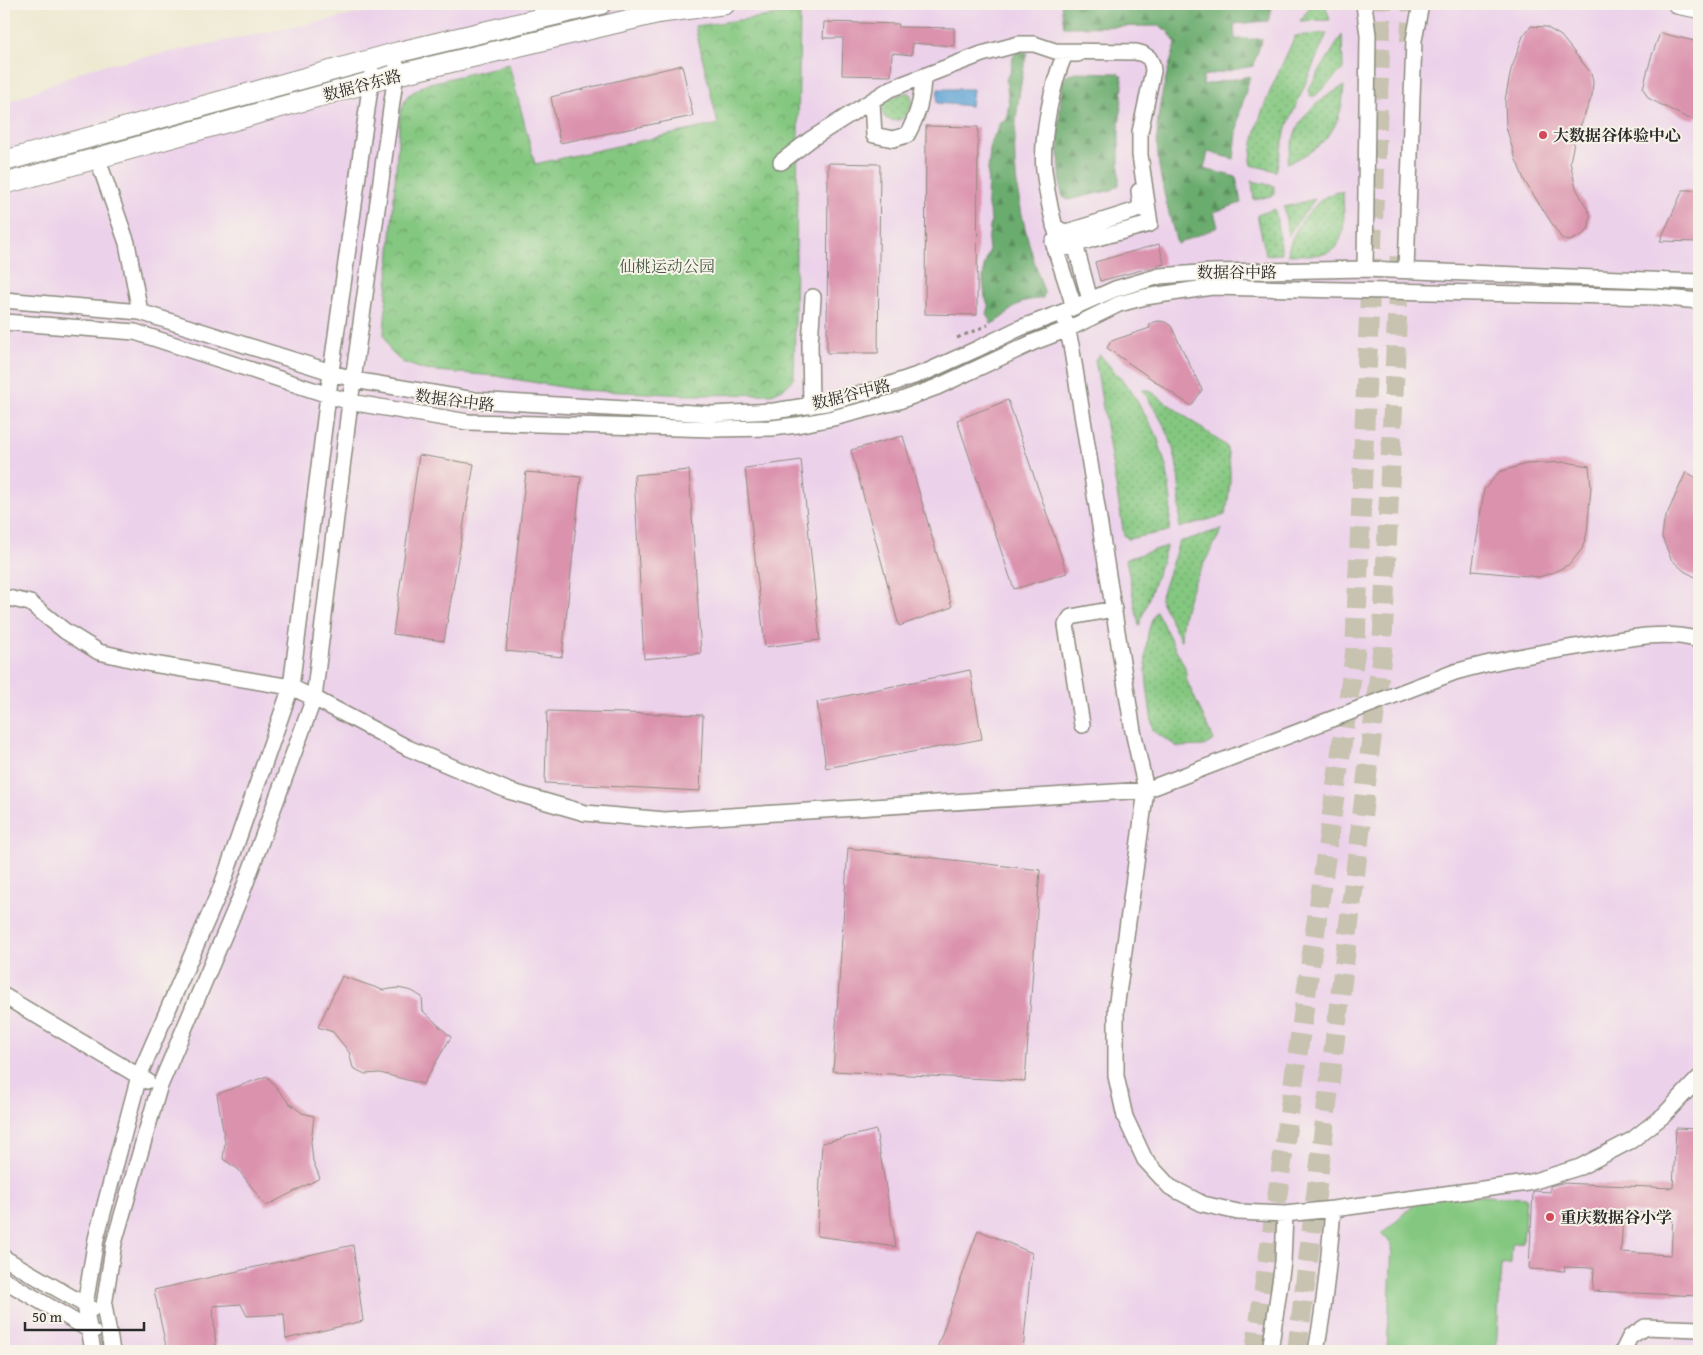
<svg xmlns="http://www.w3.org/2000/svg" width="1703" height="1355" viewBox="0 0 1703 1355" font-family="'Gentium Book Plus','Noto Serif SC',serif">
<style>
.built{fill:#ecd1ea}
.grass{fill:url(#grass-dots);stroke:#587956}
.forest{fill:url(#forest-firs);stroke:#4b6c4c}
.park{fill:url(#park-crowns);stroke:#587956}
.pitch{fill:#84c780;stroke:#587956}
.water{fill:#61a4d5;stroke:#466880}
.building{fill:#db92ad;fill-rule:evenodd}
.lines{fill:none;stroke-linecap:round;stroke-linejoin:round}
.major-tunnel{stroke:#c7c3b0;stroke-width:20;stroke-dasharray:20 10;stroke-linecap:butt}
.minor-casing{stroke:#8c8a7e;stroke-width:18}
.major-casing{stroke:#8c8a7e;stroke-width:22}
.path{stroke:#8c8a7e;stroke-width:3;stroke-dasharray:4 4;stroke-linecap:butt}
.minor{stroke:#fff;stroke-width:15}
.major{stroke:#fff;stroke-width:20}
.poi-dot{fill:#d1495b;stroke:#f7f3e8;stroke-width:2}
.labels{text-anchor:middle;stroke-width:4;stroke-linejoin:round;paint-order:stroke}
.street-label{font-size:16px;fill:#2b2b2b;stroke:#f7f3e8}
.poi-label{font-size:16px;font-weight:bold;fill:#2b2b2b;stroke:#f7f3e8;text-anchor:start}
.park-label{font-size:16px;fill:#465a44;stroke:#f7f3e8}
</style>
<defs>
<pattern id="grass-dots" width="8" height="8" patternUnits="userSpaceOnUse" patternTransform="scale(1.25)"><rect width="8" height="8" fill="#84c780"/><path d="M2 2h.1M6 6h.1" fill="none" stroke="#6ca269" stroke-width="1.8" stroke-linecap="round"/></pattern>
<pattern id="forest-firs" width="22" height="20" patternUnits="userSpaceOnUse" patternTransform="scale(1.25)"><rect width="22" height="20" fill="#6bac6e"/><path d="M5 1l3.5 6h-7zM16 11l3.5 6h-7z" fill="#588c5b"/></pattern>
<pattern id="park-crowns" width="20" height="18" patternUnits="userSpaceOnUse" patternTransform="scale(1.25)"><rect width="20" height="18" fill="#84c780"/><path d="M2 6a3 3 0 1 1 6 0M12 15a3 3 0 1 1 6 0" fill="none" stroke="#6ca269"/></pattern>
</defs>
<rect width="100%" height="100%" fill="#f7f3e8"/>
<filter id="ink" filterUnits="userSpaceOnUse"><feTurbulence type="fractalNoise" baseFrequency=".02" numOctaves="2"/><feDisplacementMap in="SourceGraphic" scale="10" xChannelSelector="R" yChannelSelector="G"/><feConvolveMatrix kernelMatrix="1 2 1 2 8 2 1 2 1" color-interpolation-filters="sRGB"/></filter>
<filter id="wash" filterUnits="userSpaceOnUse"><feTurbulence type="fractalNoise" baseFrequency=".0096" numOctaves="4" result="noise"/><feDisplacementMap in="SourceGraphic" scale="20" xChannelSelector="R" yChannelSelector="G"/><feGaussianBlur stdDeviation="1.12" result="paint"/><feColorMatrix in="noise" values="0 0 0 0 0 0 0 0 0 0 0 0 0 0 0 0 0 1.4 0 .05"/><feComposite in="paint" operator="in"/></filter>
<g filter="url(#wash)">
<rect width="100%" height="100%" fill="#eee9d1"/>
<path class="built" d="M407 4H1699V1351H4V104L91 68Z"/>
<path class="grass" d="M1312 4H1325L1330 20 1300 21Z
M1327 33 1286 129 1276 171 1251 165C1250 126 1279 73 1295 36Z
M1342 35 1343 69 1315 96H1310L1308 90Z
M1344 86C1342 127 1325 149 1287 163 1296 120 1306 107 1344 86Z
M904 93H910C918 109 900 129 884 117L882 108 886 101Z
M1252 181 1274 186V195L1254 200Z
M1343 192C1343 212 1350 248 1323 254 1312 256 1299 254 1288 255 1288 236 1313 201 1331 194 1334 192 1339 192 1343 192Z
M1315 199 1291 231 1288 236 1284 207Z
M1275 209 1282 254 1266 255 1257 215Z
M1100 355 1130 389 1157 436 1167 470 1171 501 1169 531 1128 539 1124 535 1095 359Z
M1141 390H1149L1226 446C1233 466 1230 494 1225 515L1179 528C1181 497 1180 465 1169 436 1163 421 1153 408 1146 395Z
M1222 529C1203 567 1181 597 1181 641L1160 599 1179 542Z
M1167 546 1139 626 1126 559Z
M1156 611 1185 667 1187 681 1214 740 1204 746 1178 747 1153 731C1149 693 1137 647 1156 611Z"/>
<path class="forest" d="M1061 4H1273L1268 21 1234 24 1235 39H1262L1253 66 1203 76V85L1250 76 1239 116 1234 159 1208 152 1204 169 1236 177 1241 203 1214 212 1218 227 1177 244C1168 209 1157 174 1157 138 1157 106 1166 75 1176 44L1168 31 1159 26 1064 27Z
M1018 51 1027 52C1020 84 1013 129 1015 162 1017 206 1030 250 1044 292L1043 298C1037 300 1028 299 1023 302 1011 307 1004 319 991 324L987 314 989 307 985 297 983 280 984 267 989 251 988 242 991 220 987 201 988 170 991 140 998 130 999 124 1006 120 1009 104 1006 80 1011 69 1013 57Z
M1075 72 1119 73 1122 76 1123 86 1119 129V185L1112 190 1068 200 1063 197 1061 191 1058 135 1062 83 1067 75Z"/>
<path class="park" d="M800 12 794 378 785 388 772 394 690 395 579 390 496 376 425 370 402 362 390 351 384 334 400 113 407 96 426 84 509 64 535 164 718 124 695 26Z"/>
<path class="pitch" d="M1445 1194 1526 1198 1523 1243 1512 1244 1511 1264 1501 1265 1496 1351H1387L1392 1244 1382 1234 1418 1200Z"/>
<path class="water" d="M938 89H973L971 106 937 103Z"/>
<g id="blocks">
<path class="building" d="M824 22 899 24 898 27 954 28V46L912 43V55L892 53 891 76 842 75 843 38H823Z
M1531 26 1546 27 1561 36 1591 73 1593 82 1592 96 1574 142 1570 162 1576 188 1590 214 1589 228 1581 236 1569 241 1562 239 1525 182 1515 157 1506 127 1505 100 1511 70 1523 36Z
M1660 33 1699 42V113L1695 119 1687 118 1648 98 1643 88 1651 58Z
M682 65 693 116 560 143 551 97Z
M926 126 978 127 977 315 925 314Z
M828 163 880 164 878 353H827Z
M1683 190H1699V242L1660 241Z
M1159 244 1164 264 1100 281 1095 262Z
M1158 321 1165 322 1171 326 1202 390 1191 406 1107 348 1111 341 1150 328 1149 324Z
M1008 400 1067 573 1014 589 957 420Z
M903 436 952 607 899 626 851 450Z
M419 455 474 464 444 641 393 634Z
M801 460 820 640 765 647 745 468Z
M1566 462 1589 466 1591 487 1587 533 1582 549 1570 564 1554 572 1539 577 1472 571 1484 490 1499 472 1526 464Z
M689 470 701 653 644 659 634 475Z
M526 472 581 477 562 657 506 651Z
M1686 472 1699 479V579L1684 571 1671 559 1662 537 1664 521Z
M970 670 982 739 826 768 817 702Z
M547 711 703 715 700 791 545 783Z
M848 848 1040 870 1025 1081 833 1071Z
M342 976 383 990 398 988 412 991 422 997 423 1011 451 1037 423 1084 380 1073 365 1074 353 1068 349 1052 333 1032 318 1027Z
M267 1076 289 1103 302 1113 314 1116 311 1142 313 1161 320 1178 266 1206 238 1169 223 1159 225 1142 217 1094Z
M1676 1128 1699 1129V1296L1593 1291 1594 1268 1564 1267 1565 1271 1529 1269 1533 1191 1550 1192V1186L1561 1183 1673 1188ZM1623 1212 1673 1214 1671 1255 1621 1252Z
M876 1130 896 1247 817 1236 822 1143Z
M978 1230 1032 1253 1023 1351H936Z
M353 1245 363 1321 286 1339 284 1314 247 1316 241 1304 213 1306 216 1349 167 1351 154 1290Z"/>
</g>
</g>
<g filter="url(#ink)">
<use href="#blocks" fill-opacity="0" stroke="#8c8a7e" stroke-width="1"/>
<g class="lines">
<path class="major-tunnel" d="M1410 42 1412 4
M1255 1351 1355 653 1382 4
M1297 1351 1382 652 1400 251"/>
<defs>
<path id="minor" d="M1364 4 1368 35 1365 269
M872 102 874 135 893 139 907 135C918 115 922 100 923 77
M97 157 127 243 140 312
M781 162 811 139 890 89 982 54 1019 44H1034L1055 51 1136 52 1143 54 1149 58 1152 64 1153 71 1140 132V155L1150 224 1093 239 1055 251
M1054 226 1060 230 1067 232 1134 211 1141 207 1139 191
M1053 242 1071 297 1073 307
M1075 244 1090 300
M1061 249C1053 223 1047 197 1044 170 1041 139 1052 83 1065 54H1078
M1406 270 1414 40 1421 4
M4 300 140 312 331 372 354 380 474 400 711 414 774 411 826 403 873 390 926 372 977 349 1020 328 1063 312 1115 289 1160 276 1212 272 1365 269 1699 282
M1065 320 1071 345 1133 731 1146 790 1116 1009V1076L1125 1117 1145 1160 1170 1187 1203 1204 1238 1212 1285 1214 1333 1209 1528 1183 1580 1167 1632 1140 1664 1115 1699 1078
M4 322 135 332 350 402 468 422 714 429 772 428 797 425 833 418 899 401 937 387 1034 342 1068 329 1119 304 1145 297 1212 287 1657 297 1699 301
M811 406 810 344 813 297
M4 597 30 603 65 631 99 652 147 663 291 687 314 698 408 748 509 791 585 813 665 820 1146 790 1455 672C1497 660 1539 653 1582 646 1620 640 1661 629 1699 640
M1082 725 1066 625 1071 617 1114 609
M4 996 147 1081
M4 1258 92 1309
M4 1280 93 1332
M93 1351 85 1305 96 1239 139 1076 221 888 291 687 331 372 372 73
M112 1351 104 1305 114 1243 159 1088 242 893 314 698 350 402 397 66
M1270 1351 1283 1262 1285 1214
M1316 1351C1325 1304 1329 1257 1333 1209
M1623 1351 1630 1337 1645 1327 1699 1329"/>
<path id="major" d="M1678 4 1699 8
M4 161 399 52 601 4
M4 184 396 75 658 13 725 4"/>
</defs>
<use href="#minor" class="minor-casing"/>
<use href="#major" class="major-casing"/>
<path class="path" d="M957 338 988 325"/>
<use href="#minor" class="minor"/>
<use href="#major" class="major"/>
</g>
</g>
<g class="poi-dot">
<circle cx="1543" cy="135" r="5"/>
<circle cx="1550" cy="1217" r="5"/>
</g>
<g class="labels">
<g class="street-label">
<text transform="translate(362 85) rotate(-15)" y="6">数据谷东路</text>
<text x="1237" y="278">数据谷中路</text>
<text transform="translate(851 394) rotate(-14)" y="6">数据谷中路</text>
<text transform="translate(455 400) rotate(7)" y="6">数据谷中路</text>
</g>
<g class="poi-label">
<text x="1553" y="141">大数据谷体验中心</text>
<text x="1560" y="1223">重庆数据谷小学</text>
</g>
<g class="park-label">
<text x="667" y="272">仙桃运动公园</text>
</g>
</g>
<rect width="1703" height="1355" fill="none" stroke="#f7f3e8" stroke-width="20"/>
<path d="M25 1322v8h119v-8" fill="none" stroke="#2b2b2b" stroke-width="2.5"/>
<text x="32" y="1322" font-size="15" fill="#2b2b2b" stroke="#f7f3e8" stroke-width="4" paint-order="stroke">50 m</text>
</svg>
